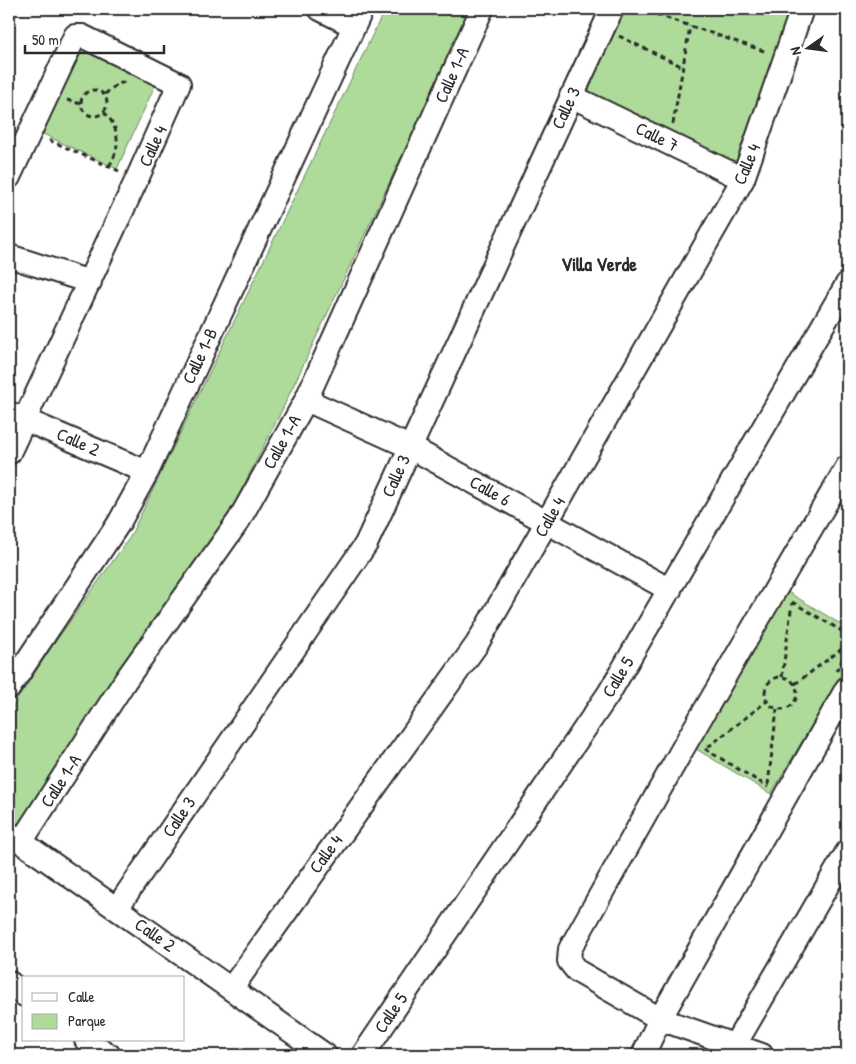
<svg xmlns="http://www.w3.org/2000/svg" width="856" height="1064" viewBox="0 0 856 1064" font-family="'Patrick Hand',sans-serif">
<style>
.green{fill:#aedb9a;stroke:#6c8362}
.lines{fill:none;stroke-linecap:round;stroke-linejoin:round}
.minor-casing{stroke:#2b2b2b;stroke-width:26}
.path{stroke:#2b2b2b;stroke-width:3;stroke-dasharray:5 4;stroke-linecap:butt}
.minor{stroke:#fff;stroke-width:22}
.labels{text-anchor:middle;stroke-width:4;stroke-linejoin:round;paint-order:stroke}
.street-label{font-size:18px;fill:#2b2b2b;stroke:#fff}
.neighbourhood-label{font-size:19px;font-weight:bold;fill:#2b2b2b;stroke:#fff}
</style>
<rect width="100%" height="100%" fill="#fff"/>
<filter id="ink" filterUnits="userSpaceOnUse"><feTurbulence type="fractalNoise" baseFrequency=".02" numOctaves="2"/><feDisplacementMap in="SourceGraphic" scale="10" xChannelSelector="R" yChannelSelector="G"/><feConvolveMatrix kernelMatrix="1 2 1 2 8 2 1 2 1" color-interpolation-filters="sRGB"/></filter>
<g filter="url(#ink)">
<path class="green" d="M385 9H471L282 410 223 526 19 828 9 820V712L53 645 130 537Z
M618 9H797L753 139 735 165 580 93Z
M79 45 157 81 117 169 39 132Z
M788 592 847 628V665L771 794 696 749Z"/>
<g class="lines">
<defs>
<path id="minor" d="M320 9 354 26
M571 96 743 179
M9 177 75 36H82L179 84 137 179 9 453
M9 256 90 282
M306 400 410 447 670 590
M9 413 147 472
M9 688 119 523 147 472 362 9
M10 834 325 1055
M21 842 125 681 239 520 306 400 482 9
M117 908 366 544 612 9
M9 982 24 995
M231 989 477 644 743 179 802 9
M86 1040 109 1055
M363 1055 609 693 847 284
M643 1055 660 1019 847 688
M729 1055 847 852
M762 1055 660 1019 577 971 569 961 570 949 687 741 847 467"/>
</defs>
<use href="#minor" class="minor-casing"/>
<path class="path" d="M640 9 767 52
M619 36 683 67
M81 103a13 13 0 1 1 26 0a13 13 0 1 1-26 0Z
M105 94 116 85 127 81
M67 100 81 104
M104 112C120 128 121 148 109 166
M673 124 690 26
M49 140 119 171
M792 602 847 634
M836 671 847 652
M765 693a16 16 0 1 1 32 0a16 16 0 1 1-32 0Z
M782 677 792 603
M795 684 847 645
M708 747 767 701
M705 749 768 787
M768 785 777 709"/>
<use href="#minor" class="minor"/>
</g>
</g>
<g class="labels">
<g class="street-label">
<text transform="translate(452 75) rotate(-66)" y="6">Calle 1-A</text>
<text transform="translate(566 108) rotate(-65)" y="6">Calle 3</text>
<text transform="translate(657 137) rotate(26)" y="6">Calle 7</text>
<text transform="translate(153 146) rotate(-65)" y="6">Calle 4</text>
<text transform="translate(747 164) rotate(-67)" y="6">Calle 4</text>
<text transform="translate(200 356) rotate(-65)" y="6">Calle 1-B</text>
<text transform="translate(78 442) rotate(24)" y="6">Calle 2</text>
<text transform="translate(282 442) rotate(-61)" y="6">Calle 1-A</text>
<text transform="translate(396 476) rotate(-66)" y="6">Calle 3</text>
<text transform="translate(490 491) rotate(29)" y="6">Calle 6</text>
<text transform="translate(550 517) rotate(-60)" y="6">Calle 4</text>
<text transform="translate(618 677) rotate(-59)" y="6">Calle 5</text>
<text transform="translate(61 781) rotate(-57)" y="6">Calle 1-A</text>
<text transform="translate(179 817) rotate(-56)" y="6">Calle 3</text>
<text transform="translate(326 854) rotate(-54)" y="6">Calle 4</text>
<text transform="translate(155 935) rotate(35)" y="6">Calle 2</text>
<text transform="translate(391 1013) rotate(-56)" y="6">Calle 5</text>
</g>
<g class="neighbourhood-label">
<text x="599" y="271">Villa Verde</text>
</g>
</g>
<rect width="856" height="1064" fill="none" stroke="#fff" stroke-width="30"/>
<rect x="15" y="15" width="826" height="1034" fill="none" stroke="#2b2b2b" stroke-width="2" filter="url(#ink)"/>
<rect x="22" y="976" width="162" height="65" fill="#ffffff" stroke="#aaaaaa"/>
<rect x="32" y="993" width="25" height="8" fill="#ffffff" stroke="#aaaaaa"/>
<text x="68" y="1002" font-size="15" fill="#2b2b2b">Calle</text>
<rect x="32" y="1014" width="25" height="15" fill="#aedb9a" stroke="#aaaaaa"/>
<text x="68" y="1026" font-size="15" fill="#2b2b2b">Parque</text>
<g transform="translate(808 48) rotate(256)" stroke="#ffffff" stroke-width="4" paint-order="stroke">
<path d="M0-4L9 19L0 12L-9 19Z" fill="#2b2b2b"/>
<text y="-8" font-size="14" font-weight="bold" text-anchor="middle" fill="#2b2b2b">N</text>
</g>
<path d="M25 45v8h139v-8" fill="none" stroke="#2b2b2b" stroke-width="2.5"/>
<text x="32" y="45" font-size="15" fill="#2b2b2b" stroke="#ffffff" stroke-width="4" paint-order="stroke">50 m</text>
</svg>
